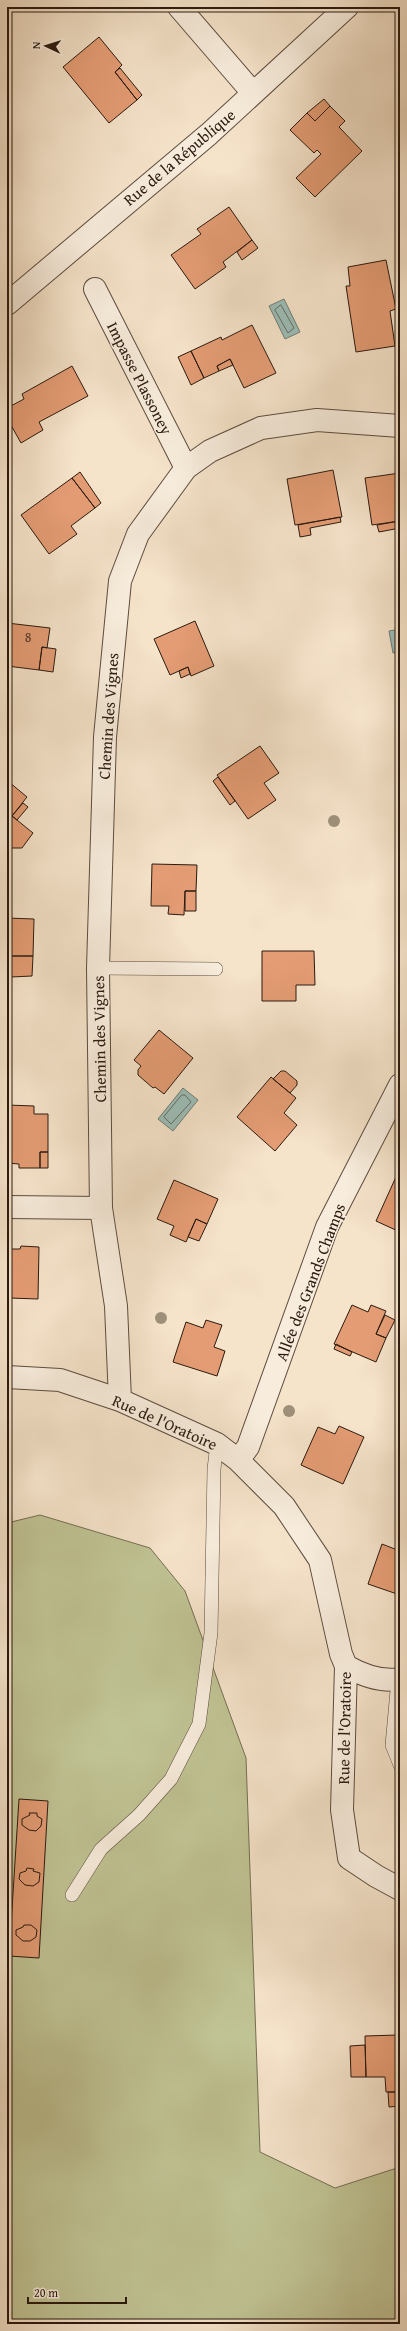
<svg xmlns="http://www.w3.org/2000/svg" width="407" height="2331" viewBox="0 0 407 2331" font-family="'Gentium Book Plus',serif">
<style>
.green{fill:#c0c394;stroke:#756e52}
.water{fill:#9cbeb8;stroke:#6e7c75}
.lines{fill:none;stroke-linecap:round;stroke-linejoin:round}
.shore{stroke:#636c64;stroke-width:1}
.building{fill:#e49c74;stroke:#2a1a10}
.service-casing{stroke:#5d4c3e;stroke-width:14}
.minor-casing{stroke:#5d4c3e;stroke-width:24}
.tertiary-casing{stroke:#5d4c3e;stroke-width:24}
.service{stroke:#f8eddd;stroke-width:13}
.minor{stroke:#f8eddd;stroke-width:22}
.tertiary{stroke:#f8eddd;stroke-width:22}
.tree{fill:#9e907a}
.labels{text-anchor:middle;stroke-width:3;stroke-linejoin:round;paint-order:stroke}
.number-label{font-size:14px;fill:#583a29}
.street-label{font-size:16px;fill:#2a1a10;stroke:#f8eddd}
</style>
<rect width="100%" height="100%" fill="#f5e3ca"/>
<filter id="stains"><feTurbulence type="fractalNoise" baseFrequency=".005" numOctaves="4"/><feColorMatrix values="0 0 0 0 .2 0 0 0 0 .09 0 0 0 0 .02 0 0 0 .5 -.17"/></filter>
<radialGradient id="worn" r=".72"><stop offset=".6" stop-color="#630" stop-opacity="0"/><stop offset="1" stop-color="#630" stop-opacity=".3"/></radialGradient>
<path class="green" d="M40 1515 150 1548 185 1591 246 1758 260 2152 335 2188 400 2167V2324H7V1523Z"/>
<path class="water" d="M284 299 300 332 285 339 269 306Z
M400 629V652L393 653 389 631Z
M183 1088 198 1100 173 1131 158 1119Z"/>
<g class="lines">
<path class="shore" d="M281 305 294 328 288 333 275 310Z
M182 1095H185L191 1102 171 1124 164 1117Z"/>
</g>
<path class="building" d="M31 7H53V11Z
M99 37 122 65 115 72 137 100 109 123 63 67Z
M120 68 142 95 137 100 115 72Z
M324 99 330 106 315 121 307 113Z
M330 106 345 121 339 127 362 151 315 197 296 178 321 154 317 150 314 153 290 130 307 113 315 121Z
M229 207 252 240 223 262 226 267 195 289 171 255 201 234 197 229Z
M252 240 258 248 242 260 237 252Z
M386 260 396 309 390 311 395 346 356 352 346 286H350L348 267Z
M252 325 276 373 244 388 230 359 217 366 219 371 204 378 191 351 221 337 222 340Z
M191 351 204 378 191 385 178 357Z
M230 359 233 365 219 371 217 366Z
M72 366 88 396 39 422 43 430 21 443 7 418V408L24 399 22 394Z
M333 470 342 517 295 525 287 479Z
M80 472 101 503 95 508 72 478Z
M400 473V521L372 525 365 478Z
M72 478 95 508 71 526 77 534 49 554 21 515Z
M340 517 341 522 310 528 311 535 300 537 298 525Z
M399 521 400 528 379 532 377 525Z
M195 621 214 666 191 676 188 667 170 675 154 639Z
M7 623 50 628 47 648 42 647 39 670 7 666Z
M42 647 56 649 53 672 39 670Z
M188 667 190 674 181 678 179 671Z
M260 746 279 773 264 783 276 800 248 819 217 775Z
M218 777 235 801 230 805 213 781Z
M9 782 27 797 12 816 33 833 22 848H7Z
M23 803 28 807 17 820 12 816Z
M152 864 197 865 196 891H185L184 915 168 914 169 906H151Z
M185 891H196V911H185Z
M7 918 34 919 33 956H7Z
M262 951H314L315 985H296V1001H262Z
M10 956H33L32 976 11 977Z
M159 1030 193 1058 164 1094 155 1087 153 1088 138 1075V1070L141 1066 134 1060Z
M281 1071H285L297 1081V1085L290 1093 273 1079Z
M271 1077 296 1098 284 1113 297 1125 275 1151 237 1117Z
M7 1105 34 1106V1114H48V1152H40V1168H19V1164L7 1163Z
M40 1152H48V1168H40Z
M400 1168V1232L376 1221Z
M174 1180 218 1199 207 1224 196 1219 186 1242 170 1235 174 1226 157 1219Z
M196 1219 207 1224 199 1241 188 1237Z
M21 1246 39 1247 38 1299 10 1298 11 1287H7V1249H20Z
M352 1305 368 1312 371 1305 386 1311 376 1334 386 1338 376 1362 334 1344Z
M385 1315 395 1320 386 1338 376 1334Z
M206 1320 222 1325 214 1347 225 1351 217 1376 173 1362 186 1322 203 1328Z
M336 1344 352 1352 350 1356 334 1349Z
M339 1426 364 1437 343 1484 301 1465 318 1427 335 1434Z
M382 1544 400 1551V1595L368 1584Z
M19 1799 48 1801 39 1958 9 1956Z
M29 1813H37V1816L42 1819 41 1826 36 1831 29 1830 22 1825V1819L30 1815Z
M27 1868 34 1869 33 1871 40 1873 39 1882 33 1886 25 1885 19 1879 20 1873 26 1871Z
M24 1925H31L37 1930 36 1937 30 1941H23L16 1935V1930L23 1927Z
M398 2035V2045H400V2092H386L385 2077H366L365 2036Z
M365 2045 366 2077H351L350 2046Z
M388 2092H400V2106L389 2107Z"/>
<g class="lines">
<defs>
<path id="service" d="M98 968 216 969
M398 1680 392 1745 400 1765
M72 1895 101 1849 139 1815 171 1779 199 1724 211 1633 214 1469 217 1444"/>
<path id="minor" d="M179 7 253 93
M95 289 186 468
M7 1207 101 1208
M7 1377 60 1380 120 1400 217 1444 238 1460 284 1506 320 1560 341 1654 346 1666 342 1810 349 1858 376 1876 400 1889
M120 1400 116 1306 101 1208 98 968 105 737 120 581 138 534 186 468 210 451 261 428 317 420 400 426
M238 1460 248 1447 327 1227 400 1085
M346 1666C362 1675 382 1682 400 1679"/>
<path id="tertiary" d="M7 304 209 134 347 7"/>
</defs>
<use href="#service" class="service-casing"/>
<use href="#minor" class="minor-casing"/>
<use href="#tertiary" class="tertiary-casing"/>
<use href="#service" class="service"/>
<use href="#minor" class="minor"/>
<use href="#tertiary" class="tertiary"/>
</g>
<g class="tree">
<circle cx="334" cy="821" r="6"/>
<circle cx="161" cy="1318" r="6"/>
<circle cx="289" cy="1411" r="6"/>
</g>
<g class="labels">
<g class="number-label">
<text x="28" y="642">8</text>
</g>
<g class="street-label">
<text transform="translate(179 157) rotate(-40)" y="6">Rue de la République</text>
<text transform="translate(140 378) rotate(63)" y="6">Impasse Plassoney</text>
<text transform="translate(108 716) rotate(-86)" y="6">Chemin des Vignes</text>
<text transform="translate(99 1039) rotate(-91)" y="6">Chemin des Vignes</text>
<text transform="translate(310 1282) rotate(-69)" y="6">Allée des Grands Champs</text>
<text transform="translate(165 1422) rotate(24)" y="6">Rue de l'Oratoire</text>
<text transform="translate(344 1728) rotate(-89)" y="6">Rue de l'Oratoire</text>
</g>
</g>
<rect width="407" height="2331" fill="none" stroke="#f5e3ca" stroke-width="24"/>
<rect x="8" y="8" width="391" height="2315" fill="none" stroke="#2a1a10" stroke-width="2"/>
<rect x="12" y="12" width="383" height="2307" fill="none" stroke="#2a1a10"/>
<g transform="translate(46 46) rotate(274)" stroke="#f8eddd" stroke-width="3" paint-order="stroke">
<path d="M0-3L7 15L0 10L-7 15Z" fill="#2a1a10"/>
<text y="-6" font-size="11" font-weight="bold" text-anchor="middle" fill="#2a1a10">N</text>
</g>
<path d="M28 2297v6h98v-6" fill="none" stroke="#2a1a10" stroke-width="2"/>
<text x="34" y="2297" font-size="12" fill="#2a1a10" stroke="#f8eddd" stroke-width="3" paint-order="stroke">20 m</text>
<rect width="100%" height="100%" filter="url(#stains)"/>
<rect width="100%" height="100%" fill="url(#worn)"/>
</svg>
